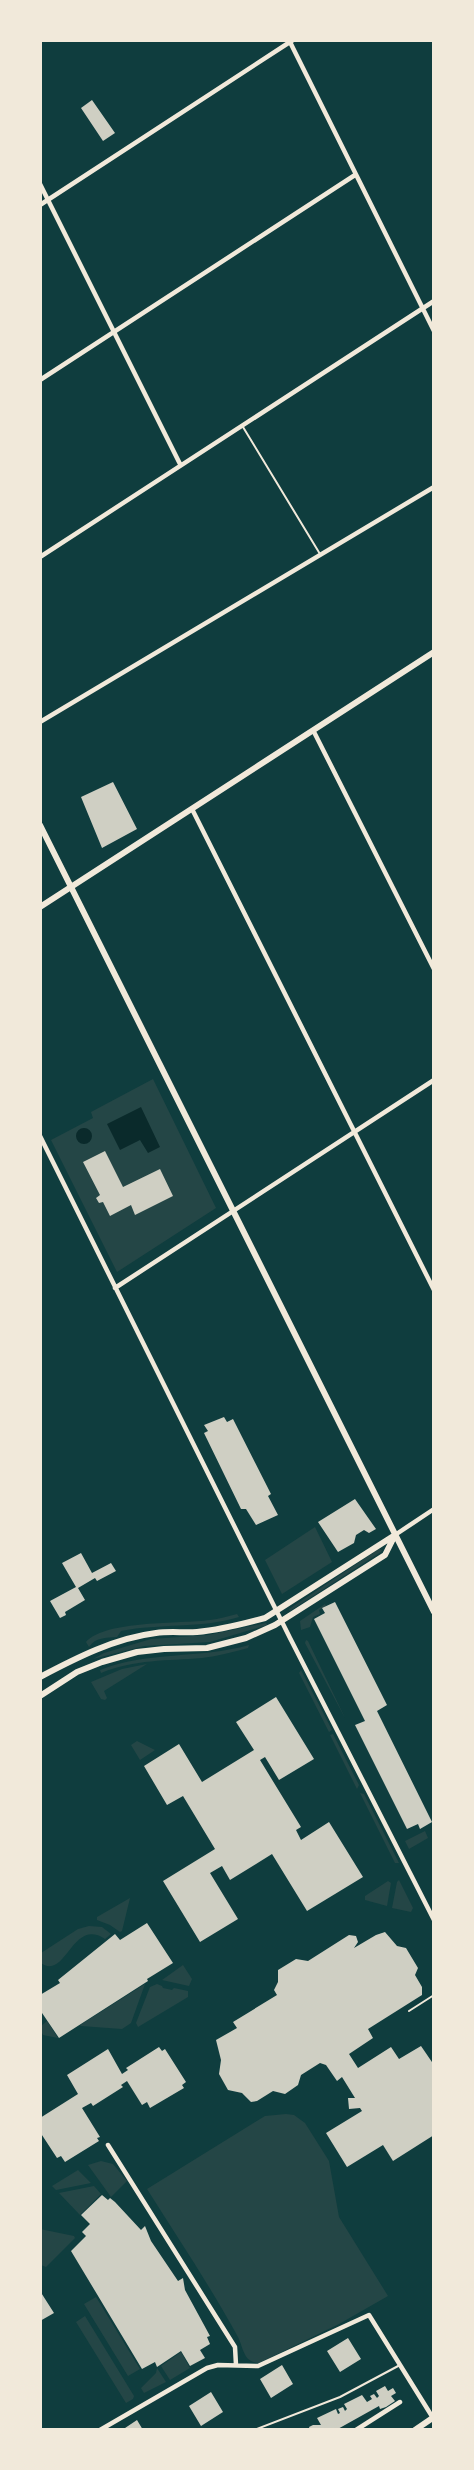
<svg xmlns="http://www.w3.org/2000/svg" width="474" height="2470" viewBox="0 0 474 2470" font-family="Karla,sans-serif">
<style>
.green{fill:#244646}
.water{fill:#0a2a2b}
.building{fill:#cfcfc3}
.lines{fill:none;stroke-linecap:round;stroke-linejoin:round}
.service{stroke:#f1e9da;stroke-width:2}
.minor{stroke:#f1e9da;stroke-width:4.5}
.tertiary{stroke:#f1e9da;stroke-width:6}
</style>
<rect width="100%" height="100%" fill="#0f3d3e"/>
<path class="green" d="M153 1079 216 1208 117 1272 51 1140 93 1118 91 1112Z
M315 1527 332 1562 282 1594 265 1560Z
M379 1549 382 1550 381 1552 290 1611 289 1609Z
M325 1604 326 1606 319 1610 320 1614 313 1617 310 1627 301 1630 300 1621Z
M237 1614 239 1617C200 1629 160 1623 121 1631L117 1637C105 1638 96 1637 89 1647L86 1642C105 1620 181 1624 210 1620 219 1619 228 1616 237 1614Z
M266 1623 267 1625 210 1642 144 1646 93 1659 104 1653 151 1639 208 1635Z
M306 1640 308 1641 345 1718 305 1643Z
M249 1645 248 1648C233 1652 218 1656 202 1658 167 1661 135 1659 101 1673L100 1670C148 1651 199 1659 249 1645Z
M147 1664 104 1691 107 1698 105 1700 101 1699 91 1682 122 1669Z
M301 1670 332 1730 329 1732 299 1673Z
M333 1734 359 1785 357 1789 330 1735Z
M137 1741 155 1750 140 1760 131 1745Z
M360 1793 364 1794 399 1863H395Z
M425 1831 428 1838 409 1849 405 1841Z
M399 1880 413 1908 411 1912 392 1908 397 1882Z
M388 1881 391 1883 387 1906 365 1900V1896Z
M130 1898 122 1931 120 1932 110 1925 97 1920V1917Z
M89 1926 102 1927 111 1934 105 1939C72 1917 66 1981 41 1963V1953L78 1929Z
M183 1965 192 1979 189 1986 162 1980Z
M145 1984 131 2023 122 2029 81 2026 80 2025Z
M157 1984 162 1986 163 1988 172 1990 174 1988 188 1991V1997L138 2027 136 2023 150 1987Z
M47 2021 58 2038 43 2035 41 2031V2026Z
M286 2114 294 2115 305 2123 329 2161 339 2217 388 2296 339 2324 259 2363C243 2362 244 2349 238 2337 210 2286 178 2238 147 2189L265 2116Z
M101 2161 113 2164 127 2181 111 2197 88 2165Z
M78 2170 91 2183 56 2190 52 2186Z
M94 2186 101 2194 80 2215 59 2193Z
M40 2229 74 2236 75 2238 46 2267 41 2265Z
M96 2297 140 2369 128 2376 84 2304Z
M85 2316 134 2396 133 2399 126 2403 76 2322Z
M181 2352 190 2368 170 2380 161 2366Z
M157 2368 166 2382 144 2393 141 2388 156 2373Z"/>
<path class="water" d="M141 1107 160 1147 148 1153 140 1140 120 1150 107 1124Z
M76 1136a8 8 0 1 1 16 0a8 8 0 1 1-16 0Z"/>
<path class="building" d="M92 100 115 133 103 141 81 108Z
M113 782 137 829 102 848 81 797Z
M105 1151 123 1187 160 1169 173 1196 135 1215 131 1205 110 1216 103 1202 99 1203 96 1198 100 1195 83 1162Z
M224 1417 227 1422 233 1419 271 1494 268 1496 278 1515 256 1525 246 1509H241L204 1433 208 1431 204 1425Z
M355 1499 376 1529 369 1533 364 1530 356 1535 354 1543 338 1552 318 1522Z
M81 1553 92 1573 111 1563 116 1571 97 1581 95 1578 78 1588 85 1600 65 1612 66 1615 60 1618 50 1601 76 1587 62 1563Z
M335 1602 387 1705 377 1711 432 1822 420 1829 418 1824 407 1829 355 1725 365 1721 314 1619 325 1613 322 1608Z
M276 1697 314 1759 279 1780 265 1757 260 1760 301 1827 296 1830 301 1840 329 1822 363 1877 307 1911 272 1854 230 1880 222 1866 210 1873 238 1919 200 1942 163 1881 215 1849 183 1796 167 1805 144 1766 179 1744 202 1782 254 1750 236 1722Z
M147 1923 173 1963 147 1979 148 1981 59 2038 40 2010V1995L60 1983 58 1980 115 1934 120 1940Z
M385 1932 397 1946 406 1948 418 1968 415 1975 422 1987V1995L368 2029 373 2038 349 2054 358 2068 391 2047 399 2059 421 2046 434 2065V2135L393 2161 383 2145 347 2167 326 2133 362 2111 360 2108 349 2109 348 2098H355L342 2077 337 2081 326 2065 320 2063 301 2075 298 2085 285 2094 273 2091 257 2101 251 2102 242 2093 228 2090 219 2074 221 2060 216 2040 237 2028 233 2022 277 1995 274 1990 278 1982V1970L296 1959 308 1961 349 1935 356 1936 358 1942 354 1948 376 1935Z
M159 2047 162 2051 165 2049 186 2082 182 2085 184 2088 150 2108 147 2102 142 2105 127 2081 121 2085 123 2087 93 2106 91 2103 82 2108 100 2137 97 2138 99 2141 65 2162 61 2156 57 2158 40 2132V2118L78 2094 67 2075 108 2049 122 2074 128 2070 126 2068Z
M102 2195 108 2200 110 2198 115 2202 141 2230 145 2226 151 2241 178 2281 183 2278 185 2290 210 2336 207 2337 210 2344 200 2350 205 2358 190 2366 181 2351 157 2367 155 2362 142 2369 71 2251 86 2236 82 2232 90 2224 81 2215Z
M40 2291 54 2313 40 2321Z
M348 2338 361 2359 340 2372 327 2351Z
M282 2365 293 2384 271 2398 260 2379Z
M385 2386 388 2391 393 2388 396 2393 391 2396 395 2401 386 2407 380 2409 379 2406 336 2430H310L309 2427 313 2425H321L317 2418 336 2409 338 2414 340 2413 338 2409 343 2407 345 2411 347 2409 344 2404 362 2395 367 2402 372 2399 370 2396 374 2394 377 2398 379 2396 376 2391Z
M211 2392 223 2412 201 2426 189 2406Z
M137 2420 143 2430H122Z"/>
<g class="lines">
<path class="service" d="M243 427 320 554
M409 2011 434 1995
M254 2430 340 2397 400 2365"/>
<path class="minor" d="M289 40 434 331
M40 184 180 464
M40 205 293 40
M40 380 355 175
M40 557 434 301
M40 722 434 487
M313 730 434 969
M192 809 434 1290
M40 1136 290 1638 434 1920
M115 1288 434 1080
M395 1535 434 1509
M108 2145 235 2347 236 2365
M100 2430 207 2368 218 2365 258 2366 369 2315 433 2418
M356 2430 400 2402"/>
<path class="tertiary" d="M40 825 434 1612
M40 907 434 652
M40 1677C76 1658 115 1638 156 1633 170 1631 184 1633 197 1632 220 1630 243 1624 265 1618L395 1535
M40 1696 77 1672 102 1662 137 1652 164 1649 207 1648 246 1638 275 1625 385 1555 395 1535
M415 2430 434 2417"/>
</g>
<rect width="474" height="2470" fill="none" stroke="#f1e9da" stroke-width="84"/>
</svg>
